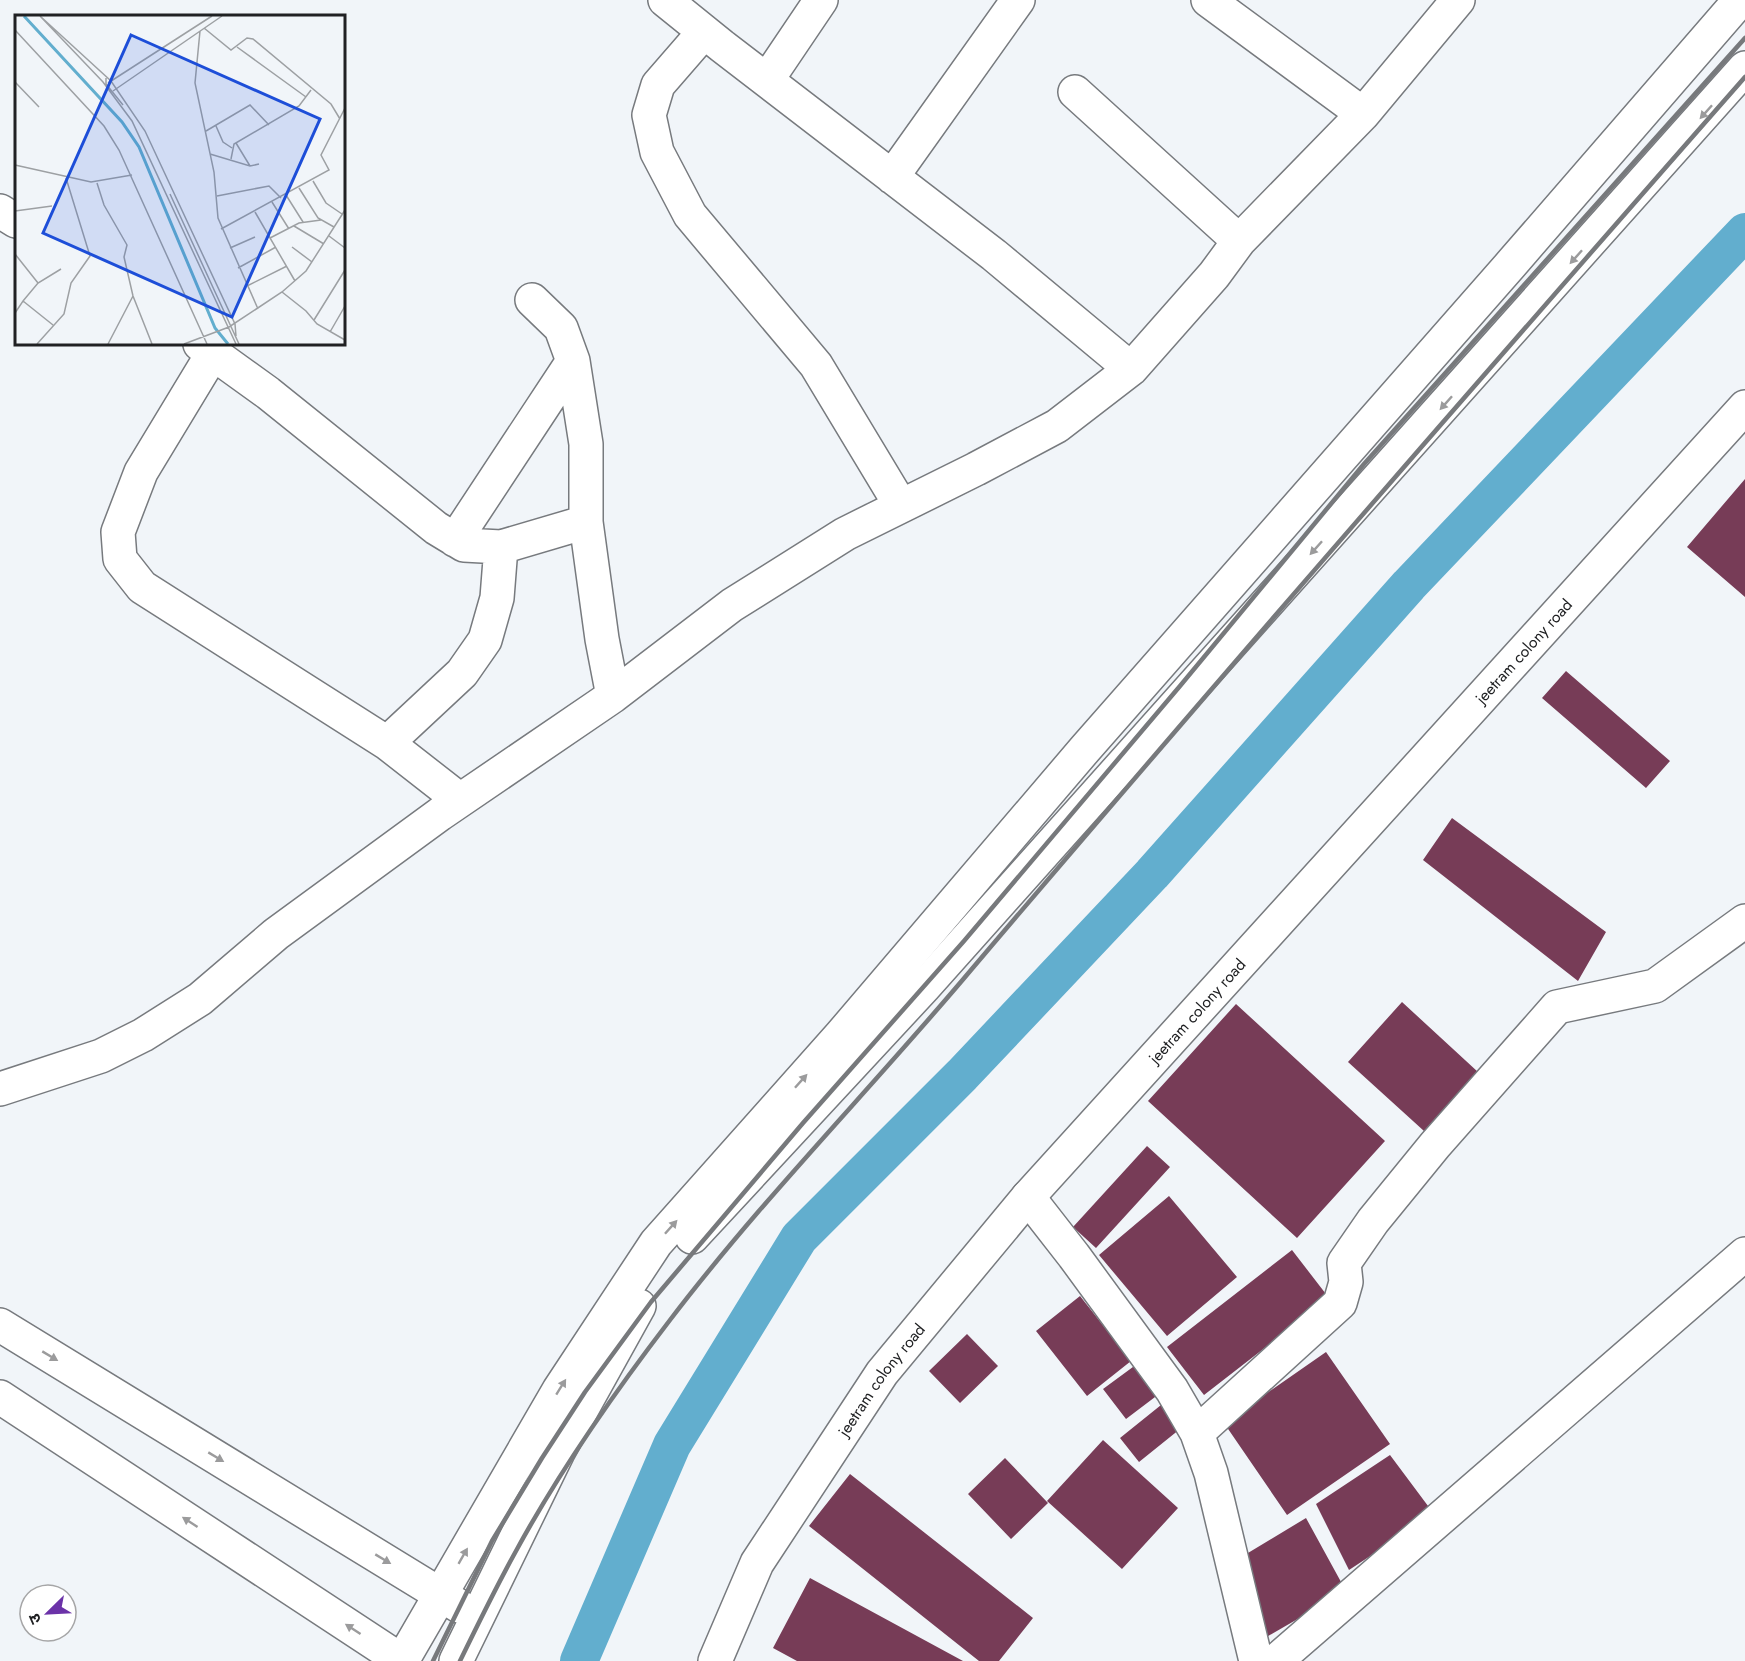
<svg xmlns="http://www.w3.org/2000/svg" width="1745" height="1661" viewBox="0 0 1745 1661" font-family="Jost,'Noto Sans Devanagari',sans-serif">
<style>
.lines{fill:none;stroke-linecap:round;stroke-linejoin:round}
.canal{stroke:#62aece;stroke-width:38}
.building{fill:#773c57}
.minor-casing{stroke:#777a7e;stroke-width:36}
.tertiary-casing{stroke:#777a7e;stroke-width:36}
.minor{stroke:#fff;stroke-width:33}
.tertiary{stroke:#fff;stroke-width:33}
.rail{stroke:#77797c;stroke-width:4.5}
.oneway{fill:#9b9b9c}
.labels{text-anchor:middle;stroke-width:6;stroke-linejoin:round;paint-order:stroke}
.street-label{font-size:16px;fill:#202123;stroke:#fff}
.inset-river{fill:none;stroke:#62aece;stroke-width:3}
.inset-road{fill:none;stroke:#9da0a3;stroke-width:1.5}
.view{fill:#1d4ed8;fill-opacity:0.15;stroke:#1d4ed8;stroke-width:3}
.inset-edge{fill:none;stroke:#202123;stroke-width:3}
</style>
<rect width="100%" height="100%" fill="#f1f5f9"/>
<g class="lines">
<path class="canal" d="M579 1661 672 1445 799 1238 962 1075 1152 874 1409 585 1745 232"/>
</g>
<path class="building" d="M1745 479V597L1687 547Z
M1566 671 1670 761 1646 788 1542 698Z
M1452 818 1606 932 1578 981 1423 860Z
M1402 1002 1478 1072 1424 1131 1348 1062Z
M1236 1004 1385 1141 1297 1238 1148 1101Z
M1147 1146 1170 1167 1096 1248 1073 1227Z
M1169 1196 1237 1277 1167 1336 1099 1255Z
M1292 1250 1329 1298 1204 1395 1167 1347Z
M1080 1296 1131 1361 1087 1396 1036 1331Z
M967 1334 998 1366 960 1403 929 1371Z
M1326 1352 1390 1444 1287 1515 1224 1423Z
M1137 1364 1159 1394 1126 1419 1103 1389Z
M1166 1401 1185 1425 1139 1462 1120 1438Z
M1103 1440 1178 1508 1122 1569 1047 1501Z
M1390 1455 1434 1514 1349 1570 1316 1504Z
M1005 1458 1048 1503 1011 1539 968 1494Z
M850 1474 1033 1618 999 1661H979L809 1526Z
M1306 1518 1346 1591 1263 1639 1238 1559Z
M810 1578 963 1661H797L773 1648Z"/>
<g class="lines">
<defs>
<path id="minor" d="M665 0 722 46 994 255 1131 369
M1208 0 1363 114
M704 32 658 85 649 115 657 152 690 215 816 365 901 506
M767 80 821 0
M1075 92 1239 241
M892 177 1018 0
M0 211 16 221
M532 300 561 328 573 361 586 444V522L602 639 613 696
M200 344 268 393 436 528 464 545 501 547 586 522
M213 353 141 472 118 532 120 559 142 587 387 743 460 800
M455 540 573 361
M387 743 462 673 485 640 497 598 501 547
M0 1089 101 1056 143 1035 200 999 276 934 440 814 613 696 732 605 845 534 976 469 1057 426 1131 369 1214 275 1239 241 1363 114 1458 0
M1028 1197 1074 1256 1172 1390 1197 1433 1211 1473 1256 1661
M1197 1433 1340 1303 1346 1282 1344 1263 1373 1221 1435 1145 1557 1007 1655 986 1745 921
M1276 1661 1745 1254"/>
<g id="tertiary">
<path d="M692 1237 924 987 1745 68"/>
<path d="M0 1325 459 1606"/>
<path d="M0 1397 402 1661 559 1390 656 1243 841 1035 1085 749 1512 263 1740 0"/>
<path d="M456 1661 558 1452 639 1306"/>
<path id="s1" d="M715 1661 757 1563 882 1373 1028 1197 1745 407"/>
</g>
</defs>
<use href="#minor" class="minor-casing"/>
<use href="#tertiary" class="tertiary-casing"/>
<use href="#minor" class="minor"/>
<use href="#tertiary" class="tertiary"/>
<path class="rail" d="M433 1661 492 1541 542 1458 585 1392 651 1302 803 1123 964 941 1180 686 1364 464 1745 38
M460 1661C478 1624 496 1587 516 1551 560 1470 614 1393 670 1320 763 1198 872 1088 971 970 1226 670 1485 373 1745 77"/>
</g>
<defs><path id="oneway-solid" d="M-6-.8H1V-3.2L6.5 0L1 3.2V.8H-6Z" transform="scale(1.5)"/></defs>
<g class="oneway">
<use href="#oneway-solid" transform="translate(1706 112) rotate(132)"/>
<use href="#oneway-solid" transform="translate(1576 257) rotate(132)"/>
<use href="#oneway-solid" transform="translate(1446 403) rotate(132)"/>
<use href="#oneway-solid" transform="translate(1316 548) rotate(132)"/>
<use href="#oneway-solid" transform="translate(801 1081) rotate(-48)"/>
<use href="#oneway-solid" transform="translate(671 1227) rotate(-48)"/>
<use href="#oneway-solid" transform="translate(50 1356) rotate(31)"/>
<use href="#oneway-solid" transform="translate(561 1387) rotate(-58)"/>
<use href="#oneway-solid" transform="translate(216 1457) rotate(31)"/>
<use href="#oneway-solid" transform="translate(190 1522) rotate(-147)"/>
<use href="#oneway-solid" transform="translate(463 1556) rotate(-60)"/>
<use href="#oneway-solid" transform="translate(383 1559) rotate(31)"/>
<use href="#oneway-solid" transform="translate(353 1629) rotate(-147)"/>
</g>
<g class="labels">
<g class="street-label">
<text dy="6" stroke="none"><textPath href="#s1" startOffset="1300">jeetram colony road</textPath></text>
<text dy="6" stroke="none"><textPath href="#s1" startOffset="814">jeetram colony road</textPath></text>
<text dy="6" stroke="none"><textPath href="#s1" startOffset="328">jeetram colony road</textPath></text>
</g>
</g>
<g transform="translate(15 15)">
<rect width="330" height="330" fill="#f1f5f9"/>
<path class="inset-river" d="M9 1 107 107 124 132 200 313 213 329"/>
<path class="inset-road" d="M25 1 96 66 130 116 220 309 221 321M25 1 88 67 117 106 221 329M189 13 216 35 232 23 238 24 316 89 325 104M0 15 89 111 104 135 192 329M185 16 180 68 199 157 203 203 243 294M222 32 291 82M91 63V69L108 90M0 67 24 92M93 68 197 1M98 76 207 1M201 111 208 127 217 133M191 116 235 90 254 110M221 128 235 151M195 139 235 151 244 149M216 144 219 129 284 91 296 75M0 150 76 167 117 160M298 166 311 188 327 199M82 168 89 190 112 230 109 242 118 281 137 329M284 173 303 203 319 212M155 179 224 329M271 180 288 207M202 181 254 171 266 183M257 187 274 214M0 196 37 191M240 197 280 266M279 211 309 229M206 214 314 155 306 140 330 93M314 221 330 233M255 223 284 208 306 205M277 232 297 247M215 233 240 222M0 239 23 268M223 253 261 232M232 271 272 251M267 277 291 296 302 309 330 325M8 286 23 268 46 254M0 298 8 286 38 310M299 305 330 255M315 317 330 291M22 329 49 299 56 268 75 241 51 163M93 329 118 281M169 329 214 312 267 277 291 256 330 195"/>
<path class="view" d="M116 20 305 104 217 302 28 218Z"/>
<rect width="330" height="330" class="inset-edge"/>
</g>
<g transform="translate(48 1613) rotate(246)"><circle r="28" fill="#ffffff" stroke="#a6a6a7" stroke-width="1.5"/>
<path d="M0-4.5L10 22L0 15L-10 22Z" fill="#6b32a8"/>
<text y="-9" font-size="16" font-weight="bold" text-anchor="middle" fill="#202123">उ</text>
</g>
</svg>
